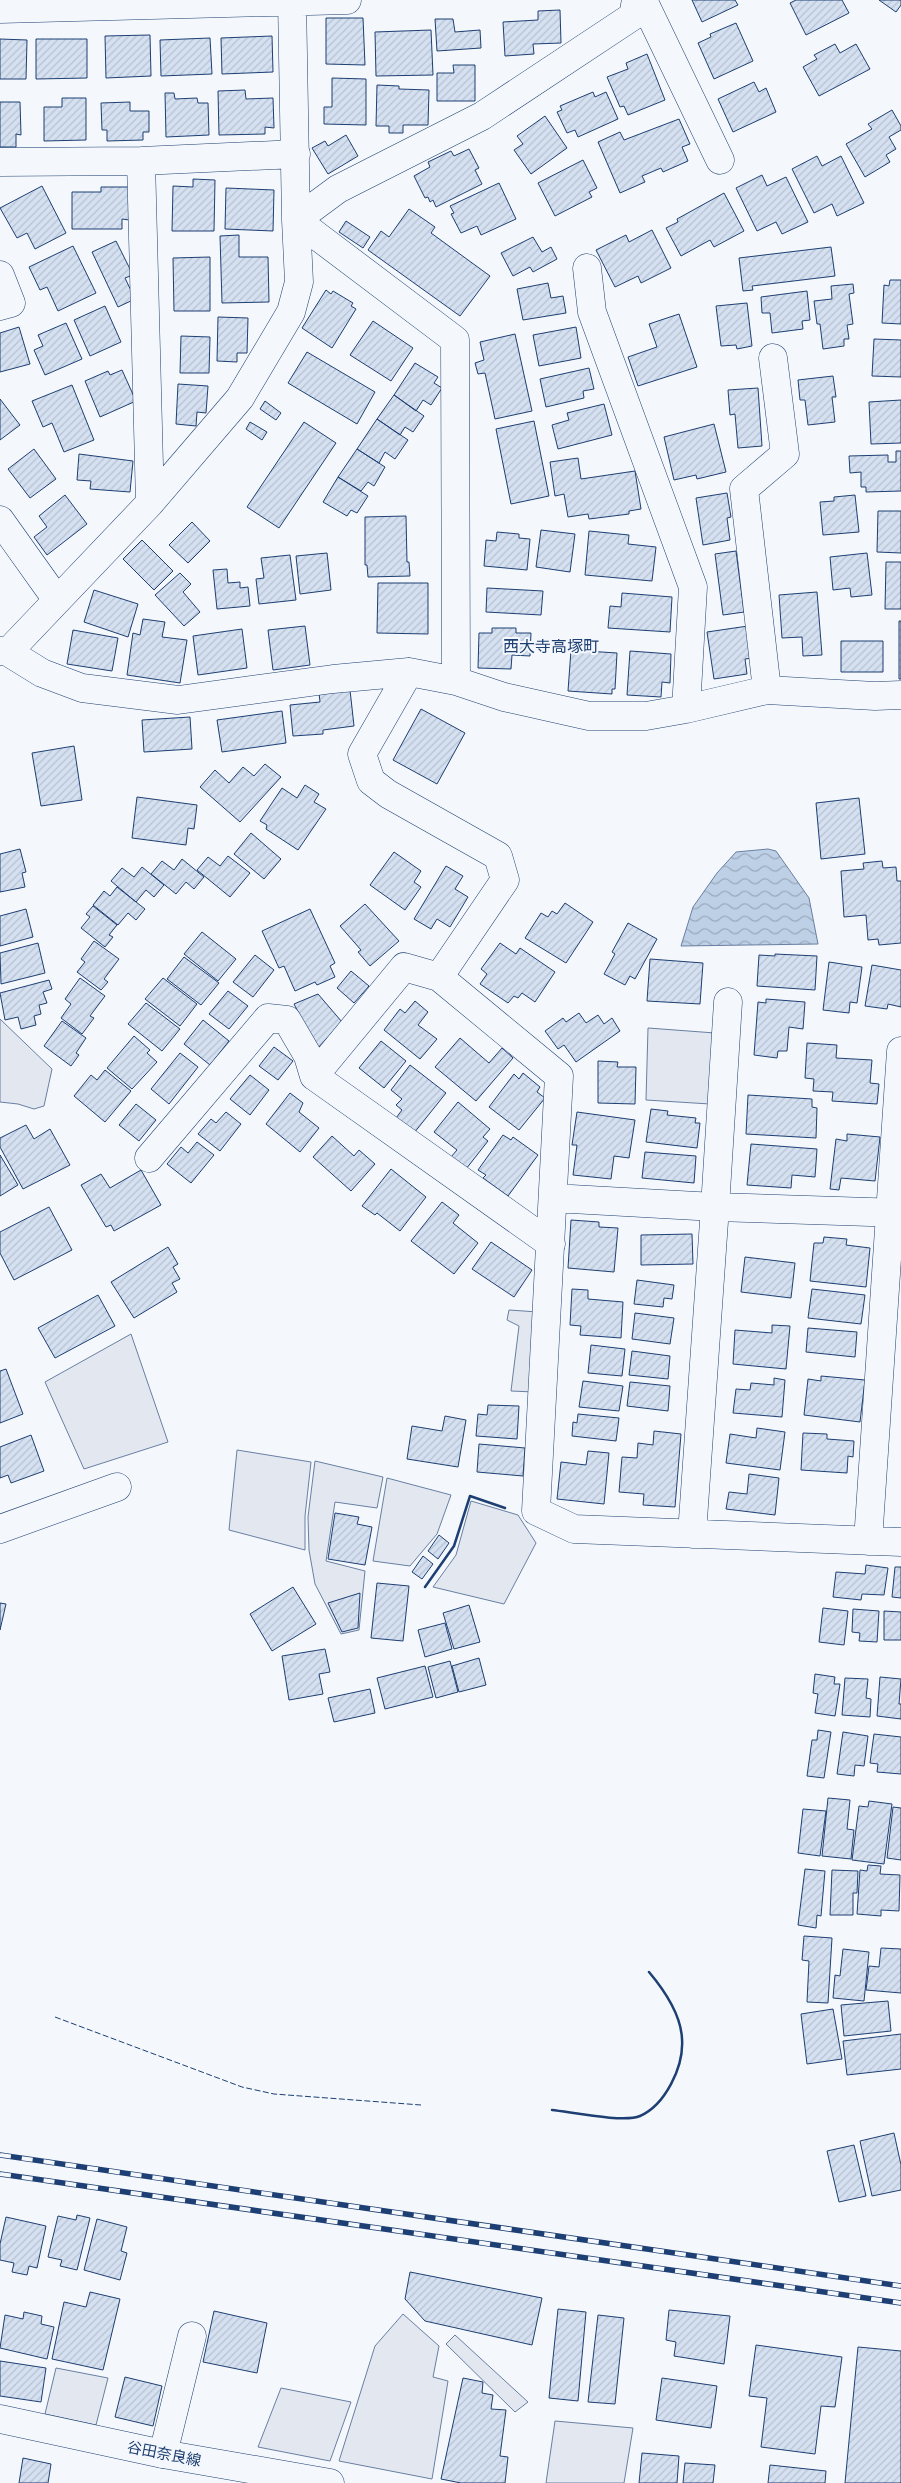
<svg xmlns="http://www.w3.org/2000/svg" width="901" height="2483" viewBox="0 0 901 2483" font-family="'Sofia Sans Condensed','Noto Sans JP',sans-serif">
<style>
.parking{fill:#e3e8f0;stroke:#687fa3}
.water{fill:url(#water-waves);stroke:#687fa3}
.building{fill:url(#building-hatch);stroke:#1d3f73}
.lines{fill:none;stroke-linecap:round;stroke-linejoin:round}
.minor-casing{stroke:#1d3f73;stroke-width:29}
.secondary-casing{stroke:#1d3f73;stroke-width:29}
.minor{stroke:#f4f7fb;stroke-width:28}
.secondary{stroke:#f4f7fb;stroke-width:28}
.rail-casing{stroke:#1d3f73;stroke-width:5.5}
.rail{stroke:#f4f7fb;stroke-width:4;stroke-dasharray:11;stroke-linecap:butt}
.fence{stroke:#1d3f73;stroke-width:1;stroke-dasharray:6 2.5;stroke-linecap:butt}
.wall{stroke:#1d3f73;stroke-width:2.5}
.labels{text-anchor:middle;stroke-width:4;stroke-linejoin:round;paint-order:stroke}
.street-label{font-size:15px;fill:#1d3f73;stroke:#f4f7fb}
.neighbourhood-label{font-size:16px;fill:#1d3f73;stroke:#f4f7fb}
</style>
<defs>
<pattern id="water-waves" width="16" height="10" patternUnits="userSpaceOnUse" patternTransform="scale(1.25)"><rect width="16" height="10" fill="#bed0e5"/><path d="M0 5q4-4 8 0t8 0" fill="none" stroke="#9aaabe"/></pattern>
<pattern id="building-hatch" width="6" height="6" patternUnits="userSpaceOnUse" patternTransform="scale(1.25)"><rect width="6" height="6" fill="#d5e0f0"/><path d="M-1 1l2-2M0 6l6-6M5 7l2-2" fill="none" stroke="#b6c1d1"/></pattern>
</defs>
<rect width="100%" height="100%" fill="#f4f7fb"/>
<path class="parking" d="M0 1019 52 1069 44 1106 34 1109 18 1104 0 1102Z
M648 1028 715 1033 710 1104 646 1100Z
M509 1310 538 1312 534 1392 511 1391 519 1326 507 1320Z
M131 1334 168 1442 84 1469 45 1382Z
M237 1450 311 1462 305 1516V1550L229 1530Z
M315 1461 383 1477 377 1508 335 1502 326 1561 365 1571 359 1630 341 1634 315 1584 309 1550 308 1517Z
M387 1478 451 1495 437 1534 410 1566 373 1561Z
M471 1501 518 1515 536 1543 504 1604 433 1587 456 1555Z
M403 2314 439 2346 433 2377 448 2381 432 2479 339 2461 375 2346Z
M455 2335 528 2402 515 2412 446 2344Z
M56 2368 108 2378 96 2425 45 2414Z
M281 2388 351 2402 330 2461 258 2447Z
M555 2421 633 2428 624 2483H546Z"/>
<path class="water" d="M768 849 776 851 809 898 818 944 681 946 693 907 717 873 736 852Z"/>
<path class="building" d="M692 0H735L738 5 702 22Z
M796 0H842L849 13 806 35 790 3Z
M879 0H901V5L896 12Z
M560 10 561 43 533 44 534 54 505 56 503 22 538 20V11Z
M326 18H363L365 65 326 64Z
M435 19H453L455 32 480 30 481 48 437 51Z
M736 23 753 61 714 79 698 43 711 37 710 34Z
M431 30 433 75 376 76 375 32Z
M150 35 151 76 106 78 105 36Z
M272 36 273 72 222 74 221 38Z
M210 38 212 74 161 76 160 40Z
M0 39 27 40 26 79H0Z
M36 39H87V78L36 79Z
M835 44 840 53 856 44 870 69 819 96 803 67 817 59 814 55Z
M647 54 665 100 628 115 624 106 620 107 607 77 628 69 626 63Z
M453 65H475V101H437V73H454Z
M332 78 366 79V125L324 124V107H332Z
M754 82 759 92 766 88 776 112 733 132 718 99Z
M377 85 399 86V89L429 90 428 125H403V133H389V126H376Z
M245 90 246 99 273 98 274 128 265 127V134L219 135 218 91Z
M593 92 595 97 606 92 618 119 578 137 575 130 567 133 557 112 562 110 560 106Z
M165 93H174L175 99 197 98 198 103H208L209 135 166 137Z
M62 98H86V140L44 141V107H62Z
M0 102H20L21 135 16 134V147H0Z
M130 102V111H149V132H143V140L107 141V130H102L101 103Z
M892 110 901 126V130L889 137 896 149 886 155 890 162 865 177 846 144 872 129 868 124Z
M545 116 567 148 531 174 514 150 523 144 517 136Z
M679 119 690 144 682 147 688 161 663 172 661 168 642 176 645 182 620 193 598 142 620 132 624 140Z
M346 135 358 156 328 174 312 148 325 141 328 146Z
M469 149 479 168 475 170 482 184 436 207 433 200 430 202 428 197 425 198 414 176 430 167 428 162 451 151 454 156Z
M817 156 822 166 841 156 864 203 837 216 832 204 814 213 792 169Z
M583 160 597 188 589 192 592 197 555 216 538 183Z
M762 175 767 186 786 177 808 222 782 234 776 222 757 231 736 188Z
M193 179 215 180 214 231H172L173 186 193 187Z
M499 183 516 219 481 235 477 226 461 233 451 214 454 213 450 206Z
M42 186 66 233 35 249 27 233 17 238 0 208Z
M101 187H129V220L122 219V229H72V192H101Z
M226 188 274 190 273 231 225 229Z
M724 193 744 231 714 247 710 240 681 256 666 228 678 222 677 219Z
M409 209 435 227 431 233 490 276 460 316 368 250 381 231 389 237Z
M346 221 370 237 363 248 339 232Z
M652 230 671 268 641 283 638 276 615 287 596 250 626 235 629 242Z
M239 235V257H268L269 302 222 303 220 236Z
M533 237 542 252 551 247 557 259 533 272 530 267 513 276 501 253Z
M116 241 133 275 125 278 135 299 118 307 92 252Z
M73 246 96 293 58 311 47 287 40 290 29 267Z
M831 247 835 276 752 286 753 290 743 291 739 258Z
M210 257V311H174L173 258Z
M890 280H901V324L882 323 884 285 889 286Z
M548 283 551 298 563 296 566 313 523 320 517 289Z
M853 284 854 293 849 294 853 324 847 325 849 339H844V346L823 349 820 324H817L814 301 832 299 831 286Z
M326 290 331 294 333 291 353 303 351 306 356 309 332 348 302 328Z
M807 291 810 320 802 321 803 329 772 333 770 313H762L761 297Z
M747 303 752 346 737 349 736 345 721 346 716 306Z
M105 306 121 342 90 356 74 320Z
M679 314 697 367 638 386 628 357 657 347 649 324Z
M218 317 248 318 247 353H237V362L217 361Z
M373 321 413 348 391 381 350 355Z
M66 323 82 359 45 375 34 350 43 346 38 335Z
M19 327 30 364 0 372V333Z
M576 327 581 358 539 366 533 335Z
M515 334 532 411 495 419 485 373 478 374 475 363 484 360 480 342Z
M181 336 210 337 209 373H180Z
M874 339 901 340V377L872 376Z
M307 352 375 392 357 424 288 383Z
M415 363 438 377 434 383 442 388 431 405 423 400 416 411 394 395Z
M589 368 594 389 583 391 584 398 546 407 540 379Z
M122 370 136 401 100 417 85 381 108 371 110 375Z
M833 376 836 397H832L835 422 808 425 805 400H800L798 380Z
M178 384 208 386 206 413 197 412 196 426 176 424Z
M72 385 94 440 64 452 52 423 43 427 32 401Z
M758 388 762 446 738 448 735 414 730 415 728 390Z
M394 395 424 416 413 432 405 427 400 435 377 419Z
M0 399 20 425 0 440Z
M901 400V443L871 444 869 402Z
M265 401 281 413 276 420 260 409Z
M604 404 612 435 558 449 552 425 569 420 567 413Z
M377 419 408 440 395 459 385 452 379 463 357 449Z
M534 421 549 496 511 504 496 429Z
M250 422 267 432 262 440 246 429Z
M304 422 336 443 279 528 247 507Z
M714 424 726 472 697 479 696 475 674 480 664 437Z
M34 449 56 479 30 498 8 469Z
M357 449 385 467 374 486 368 482 361 491 338 477Z
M896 451H901V491L866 492V487H861V472L850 473 849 456 888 455V462H896Z
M79 454 133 461 130 492 90 489 91 481 77 480Z
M578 458 581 479 635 471 641 509 629 511V514L589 519 588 514 568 517 564 494 555 496 550 462Z
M338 477 368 496 357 513 351 510 347 516 323 502Z
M727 493 731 517 727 518 730 540 703 545 696 498Z
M65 495 87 524 47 555 34 537 47 527 39 516Z
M855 495 859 532 823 535 820 502 834 501V497Z
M878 511H901V553L877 552Z
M406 516 407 562H409L410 576 368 577 367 565H365V517Z
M192 522 210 541 188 563 169 545Z
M541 530 575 534 570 572 536 567Z
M589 531 629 535 628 544 656 547 652 581 585 575Z
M497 532 519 534V538L530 539 527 570 484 566 486 540 496 541Z
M142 540 173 571 154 590 123 559Z
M736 551 744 612 723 615 715 554Z
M327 553 331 590 300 594 296 556Z
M867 553 872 595 851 597 850 588 833 590 830 557Z
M290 555 296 600 259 604 256 579 264 578 261 558Z
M886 562H901V609H885Z
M227 569 228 583 240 582V588L248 587 250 606 217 609 213 570Z
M180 573 191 584 183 592 200 612 184 626 155 595Z
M378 583H428V634L377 633Z
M487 588 543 591 541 615 486 612Z
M94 590 138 604 128 637 84 622Z
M817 592 822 655 803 656 802 637 782 638 779 595Z
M622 593 672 597 670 632 608 628 610 606 621 607Z
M143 619 165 622 162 637 187 640 180 683 127 675 133 633 140 635Z
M899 621H901V679H899Z
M305 626 310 665 273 670 268 630Z
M748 626 753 658 745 659 747 674 714 679 707 632Z
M492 628H516V633H531L530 656 512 655 511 669 478 668 479 633H492Z
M242 629 247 668 198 675 193 636Z
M73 630 118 638 112 671 67 664Z
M841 641H883V672H841Z
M571 650 617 653 615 689H612V694L568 691Z
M630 651 671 654 670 683 662 682 661 697 627 695Z
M350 690 354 726 323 730V734L293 736 290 705 320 702 319 693Z
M421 709 465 733 437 784 393 760Z
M282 711 286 743 222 752 217 720Z
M190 717 192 749 144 752 142 720Z
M74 746 82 800 41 806 32 753Z
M265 764 281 777 240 822 200 787 215 770 229 783 243 767 254 776Z
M305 785 319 794 314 802 326 809 298 850 266 829 267 825 260 821 282 788 297 798Z
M137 797 197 805 194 829 188 828 186 845 132 838Z
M859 798 865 854 821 859 816 803Z
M251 833 281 859 264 879 234 854Z
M20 849 26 872 22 873 25 887 0 892V854Z
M394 852 421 871 414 882 421 887 405 910 370 885Z
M228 856 250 873 230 897 197 870 208 857 220 866Z
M182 859 204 877 194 889 186 882 176 894 151 874 162 861 174 870Z
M882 861 883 868 896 867 897 881H901V943L879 945 878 939 868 940 866 915 844 917 841 871 864 869 863 863Z
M446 866 463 876 455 889 468 897 450 927 437 919 431 929 414 919Z
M142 867 164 885 154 897 146 890 136 902 111 881 122 868 134 877Z
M117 887 145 909 136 920 128 913 118 925 93 905 104 891 110 896Z
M565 903 593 922 566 963 525 938 541 913 548 917 552 911 557 914Z
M365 904 399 941 370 966 358 952 361 950 340 926Z
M93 906 117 925 109 935 113 937 105 947 81 928 90 917 86 914Z
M26 909 33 937 0 946V916Z
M310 909 335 963 330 966 335 977 317 985 315 982 295 991 284 966 279 968 262 931Z
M628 923 657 939 635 979 630 976 625 985 604 974 615 954 612 952Z
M202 932 236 959 218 981 184 954Z
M94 941 119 959 104 979 108 982 101 990 77 972 85 962 81 959Z
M38 943 45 973 1 984 0 953Z
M500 943 516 954 520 948 555 972 535 1002 522 993 518 998 514 996 508 1003 480 984 487 974 481 969Z
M775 954 817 956 815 990 757 986 759 955 775 956Z
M255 955 274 970 253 997 233 982Z
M184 957 219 983 201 1005 167 979Z
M650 959 703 963 700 1004 647 1001Z
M829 962 862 967 857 1003 850 1002 849 1013 823 1010Z
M872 965 901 970V1007L888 1004 887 1009 865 1006Z
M351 971 369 986 354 1003 337 988Z
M80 978 105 996 90 1016 94 1018 82 1034 61 1018 71 1004 65 999Z
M163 978 197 1004 180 1026 145 999Z
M49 980 52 989 43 992 47 1003 39 1005 41 1014 34 1016 36 1025 21 1029 18 1017 5 1020 0 993Z
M228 991 248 1006 229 1029 209 1014Z
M318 994 342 1022 317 1049 294 1004Z
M766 999 805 1002 803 1029 789 1027 787 1051H778L777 1058 754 1055 758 1002 766 1003Z
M415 1001 428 1012 418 1025 437 1039 420 1059 384 1030 400 1009 405 1013Z
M146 1003 180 1029 162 1051 128 1024Z
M579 1013 586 1023 598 1015 604 1024 612 1018 620 1031 576 1062 564 1045 558 1049 545 1031 563 1018 566 1022Z
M203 1020 229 1041 210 1065 184 1044Z
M62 1021 86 1038 76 1053 79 1055 71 1066 44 1046Z
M134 1036 150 1050 147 1053 157 1062 132 1089 107 1068Z
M460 1038 489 1063 502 1048 513 1058 476 1101 435 1067Z
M381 1041 406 1061 384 1088 359 1068Z
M807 1043 837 1045 836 1058 872 1060 870 1083 879 1084 877 1104 832 1101 833 1092 813 1091 814 1079 805 1078Z
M274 1047 293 1061 278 1080 259 1066Z
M180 1053 198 1067 169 1104 151 1089Z
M598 1061 618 1062 617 1067H636L635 1104 598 1103Z
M410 1065 446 1093 414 1133 396 1118 402 1110 396 1105 402 1099 391 1090Z
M105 1070 131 1091 105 1122 74 1096 91 1075 97 1080Z
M523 1073 540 1087 537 1092 545 1098 519 1130 489 1107 514 1074 519 1079Z
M250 1075 269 1090 250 1115 230 1099Z
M290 1093 303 1103 299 1112 319 1128 300 1152 266 1124Z
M748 1095 812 1099V1107L817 1108 816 1138 746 1134Z
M458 1102 490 1129 483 1137 488 1141 466 1169 451 1157 457 1150 434 1132Z
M136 1104 156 1120 139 1141 119 1125Z
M651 1109 668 1111 667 1115 696 1118 695 1123H700L697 1148 646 1142Z
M226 1112 241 1124 220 1151 198 1134 211 1119 216 1123Z
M577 1112 635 1120 629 1158 614 1156 611 1179 573 1175 577 1145H572Z
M26 1125 34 1139 50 1129 70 1165 23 1189 0 1147V1138Z
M847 1134 880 1137 875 1181 841 1178 839 1190 830 1189 836 1139 847 1141Z
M503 1135 511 1140 513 1137 538 1155 508 1196 483 1178 486 1175 478 1170Z
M332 1136 354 1156 359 1150 375 1164 351 1191 313 1157Z
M197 1142 214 1155 191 1183 167 1164 181 1147 188 1153Z
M751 1144 817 1149 815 1177 792 1175 791 1188 747 1185Z
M645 1152 696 1156 694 1183 642 1178Z
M0 1155 18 1185 0 1196Z
M391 1169 426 1197 400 1231 377 1213 375 1215 362 1206Z
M141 1170 161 1205 114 1231 111 1225 106 1227 81 1185 101 1174 110 1188Z
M442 1202 459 1215 453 1223 478 1243 454 1274 411 1241Z
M49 1207 72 1250 14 1280 0 1253V1232Z
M571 1220 599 1222V1227L618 1228 614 1272 568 1268Z
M692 1234 693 1264 641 1265V1235Z
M824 1237 847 1239 846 1245 870 1248 866 1287 810 1281 814 1243H823Z
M491 1242 532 1270 514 1297 472 1269Z
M168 1247 178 1264 173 1267 180 1279 172 1283 177 1292 134 1318 111 1282Z
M745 1257 795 1263 791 1298 741 1292Z
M637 1280 674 1285 672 1299 664 1298 663 1307 634 1304Z
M572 1289 588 1290V1299L623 1302 621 1338 580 1335 581 1326 570 1325Z
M812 1289 865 1295 861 1324 808 1318Z
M98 1295 115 1326 55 1358 38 1328Z
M635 1313 674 1318 670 1344 632 1339Z
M772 1325 790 1326 786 1369 733 1364 735 1330 772 1333Z
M808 1328 857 1332 855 1357 806 1352Z
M591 1345 625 1349 622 1376 588 1373Z
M632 1351 670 1356 668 1379 629 1375Z
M6 1369 23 1414 0 1423V1371Z
M821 1376 865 1380 860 1422 804 1415 808 1379 821 1381Z
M774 1378 785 1380 782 1417 733 1413 736 1389 750 1390 751 1383 774 1385Z
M583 1381 623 1386 619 1411 579 1407Z
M630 1382 670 1386 668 1411 627 1406Z
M488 1405 519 1406 517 1439 476 1436 478 1414 487 1415Z
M578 1414 619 1418 616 1441 572 1436 573 1422 577 1423Z
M445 1416 466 1420 458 1467 407 1459 412 1426 442 1431Z
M757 1428 785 1432 780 1470 726 1463 730 1434 756 1438Z
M654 1431 681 1434 675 1507 643 1505 644 1494 619 1492 622 1457 637 1458 638 1443 653 1445Z
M803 1433 827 1434V1439L854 1441 853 1457 848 1456 847 1473 801 1470Z
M31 1435 44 1471 11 1483 8 1475 0 1478V1447Z
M479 1444 525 1448 523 1476 477 1472Z
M588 1451 609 1453 604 1504 557 1499 561 1462 586 1465Z
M749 1474 779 1478 775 1515 726 1509 729 1492 747 1494Z
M335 1513 359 1517 357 1524 372 1527 365 1565 328 1559Z
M439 1535 449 1543 438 1559 428 1551Z
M423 1556 433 1564 422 1579 412 1572Z
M866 1565 888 1568 884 1595 862 1594 861 1600 833 1597 836 1572 865 1574Z
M895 1567H901V1598L892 1597Z
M377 1583 409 1586 403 1641 371 1638Z
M293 1587 316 1624 272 1651 250 1614Z
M360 1593 358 1628 342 1632 328 1603Z
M0 1603 6 1604 0 1630Z
M469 1605 480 1642 454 1649 443 1613Z
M823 1608 848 1611 844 1645 819 1642Z
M853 1609 879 1611 877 1642 859 1641 860 1633 852 1632Z
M884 1611 901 1612V1640H884Z
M445 1623 452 1649 425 1657 418 1630Z
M325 1649 330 1672 319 1674 323 1694 289 1700 282 1656Z
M479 1658 486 1685 459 1692 452 1666Z
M450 1661 458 1692 436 1698 428 1667Z
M425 1666 433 1697 385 1709 377 1678Z
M815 1674 835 1677 834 1684H840L835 1716 815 1713 818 1694 813 1693Z
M880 1677 901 1679 899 1704H901V1719L877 1716Z
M845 1678 868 1679 866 1698 871 1699 870 1717 842 1715Z
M370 1689 375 1713 334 1722 328 1698Z
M818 1730 831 1732 824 1778 807 1776 812 1740H817Z
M843 1732 868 1736 864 1766 855 1765 854 1776 837 1774Z
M874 1734 901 1737V1774L877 1772 878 1764 870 1763Z
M828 1798 850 1800 847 1829 854 1830 851 1859 822 1856Z
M869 1801 892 1804 884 1864 852 1860 859 1806 868 1807Z
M893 1807 901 1808V1860L887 1858Z
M803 1809 826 1811 820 1856 798 1853Z
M868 1865 881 1866 880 1874 900 1875 899 1911 881 1910V1916L857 1914 860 1870 867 1871Z
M805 1869 825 1871 821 1916 817 1915 816 1928 798 1925Z
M832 1870 858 1871 857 1893H853V1915H830Z
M804 1936 832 1938 828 2003 807 2002 809 1961 802 1960Z
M881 1948 901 1949V1993L866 1990 869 1966 879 1967Z
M843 1949 869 1952 864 2001 833 1998 835 1975 840 1976Z
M888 2001 891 2031 844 2036 841 2005Z
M833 2009 842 2059 807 2064 801 2014Z
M901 2034V2069L847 2075 843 2041Z
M894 2133 901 2165V2190L872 2196 860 2141Z
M854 2145 866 2196 839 2202 827 2151Z
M77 2215 90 2218 77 2270 60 2266 62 2260 48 2257 58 2216 76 2220Z
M6 2217 46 2226 37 2268 29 2266 27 2275 12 2272 14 2263 0 2260V2244Z
M97 2219 127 2227 121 2251 127 2253 120 2280 84 2270Z
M410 2272 542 2298 532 2345 425 2321 405 2299Z
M90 2292 120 2299 103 2370 52 2359 64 2302 86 2307Z
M558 2309 586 2312 578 2401 549 2398Z
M669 2310 730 2316 724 2364 674 2356 676 2342 666 2340Z
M214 2311 267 2323 257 2373 203 2362Z
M24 2312 42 2316 41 2324 54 2327 47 2359 0 2348 5 2315 23 2319Z
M598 2315 624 2318 615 2404 588 2402Z
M756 2345 842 2357 835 2407 821 2406 815 2454 761 2447 767 2398 749 2396Z
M858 2347 901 2351V2483H845Z
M0 2361 46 2368 41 2402 0 2396Z
M125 2377 162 2386 153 2426 115 2417Z
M463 2378 483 2382 482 2393 493 2395 491 2409 506 2410 500 2456 508 2457 505 2483H461L441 2479Z
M662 2378 717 2386 711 2428 656 2420Z
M642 2453 679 2456 677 2483H639Z
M23 2458 51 2464 48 2483H19Z
M685 2463 715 2465 713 2483H683Z
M770 2465 826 2471 825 2483H768Z"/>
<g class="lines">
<defs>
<path id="minor" d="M643 0 720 160
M0 9 347 0
M141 161 150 503
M0 162 141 161 296 154
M587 268 592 312 693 587 686 709
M0 275 11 303 0 306
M0 520 57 600
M0 651 8 652 150 503 240 398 291 312 299 282 296 220 292 0
M8 652 42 673 82 688 178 700 333 679 409 672 456 681 504 697 589 716H646L686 709 767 690 875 696 901 695
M409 672 362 754 371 781 388 794 498 856 505 880 439 977 559 1076 536 1511 574 1529 901 1542
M456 681 455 340 296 220 338 189 482 116 633 16 636 0
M767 690 744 489 785 454 773 358
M314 1076 404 967 439 977
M149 1158 268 1018 287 1020 308 1056 314 1076 551 1244
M553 1198 715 1207 728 1002
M0 1529 117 1487
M692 1534 715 1207 901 1213
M868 1541 901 1051
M163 2454 192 2336"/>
<path id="secondary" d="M0 2419 163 2454 330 2483"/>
</defs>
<use href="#minor" class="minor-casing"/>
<use href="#secondary" class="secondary-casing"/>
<use href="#minor" class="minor"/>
<use href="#secondary" class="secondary"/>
<defs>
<path id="rail" d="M0 2155 901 2286
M0 2174 901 2303"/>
</defs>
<use href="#rail" class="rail-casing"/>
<use href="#rail" class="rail"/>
<path class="fence" d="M55 2017 242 2087 274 2094 421 2105"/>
<path class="wall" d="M425 1587 454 1546 470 1496 505 1508
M552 2110C571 2112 624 2123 640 2116 665 2105 684 2067 682 2039 681 2014 665 1991 649 1972"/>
</g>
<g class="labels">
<g class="street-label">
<text transform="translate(164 2454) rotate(11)" y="5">谷田奈良線</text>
</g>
<g class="neighbourhood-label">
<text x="551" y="652">西大寺高塚町</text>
</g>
</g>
</svg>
